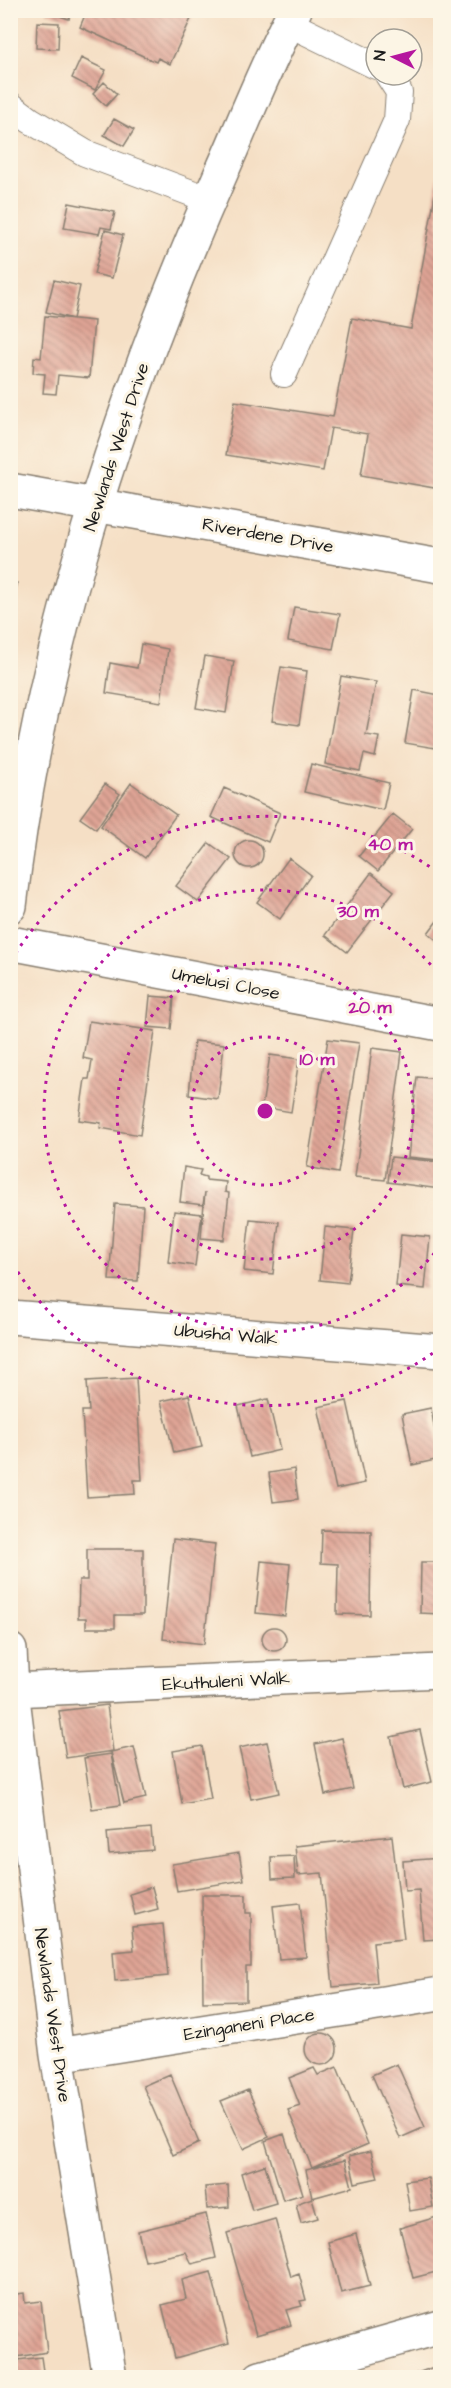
<svg xmlns="http://www.w3.org/2000/svg" width="451" height="2388" viewBox="0 0 451 2388" font-family="'Architects Daughter',sans-serif">
<style>
.building{fill:url(#building-back-hatch)}
.lines{fill:none;stroke-linecap:round;stroke-linejoin:round}
.service-casing{stroke:#887e70;stroke-width:28}
.minor-casing{stroke:#887e70;stroke-width:36}
.service{stroke:#fff;stroke-width:26}
.minor{stroke:#fff;stroke-width:33}
.ring{fill:none;stroke:#b5179e;stroke-width:3;stroke-dasharray:3 6}
.labels{text-anchor:middle;stroke-width:6;stroke-linejoin:round;paint-order:stroke}
.street-label{font-size:18px;fill:#1c1c1c;stroke:#fcf5e5}
.centre{fill:#b5179e;stroke:#fcf5e5;stroke-width:3}
.ring-label{font-size:18px;text-anchor:middle;font-weight:bold;fill:#b5179e;stroke:#fcf5e5;stroke-width:6;stroke-linejoin:round;paint-order:stroke}
</style>
<defs>
<pattern id="building-back-hatch" width="6" height="6" patternUnits="userSpaceOnUse" patternTransform="scale(1.5)"><rect width="6" height="6" fill="#dfa495"/><path d="M-1 5l2 2M0 0l6 6M5-1l2 2" fill="none" stroke="#b48579"/></pattern>
</defs>
<rect width="100%" height="100%" fill="#fcf5e5"/>
<filter id="ink" filterUnits="userSpaceOnUse"><feTurbulence type="fractalNoise" baseFrequency=".0167" numOctaves="2"/><feDisplacementMap in="SourceGraphic" scale="12" xChannelSelector="R" yChannelSelector="G"/><feConvolveMatrix kernelMatrix="1 2 1 2 8 2 1 2 1" color-interpolation-filters="sRGB"/></filter>
<filter id="wash" filterUnits="userSpaceOnUse"><feTurbulence type="fractalNoise" baseFrequency=".008" numOctaves="4" result="noise"/><feDisplacementMap in="SourceGraphic" scale="24" xChannelSelector="R" yChannelSelector="G"/><feGaussianBlur stdDeviation="1.35" result="paint"/><feColorMatrix in="noise" values="0 0 0 0 0 0 0 0 0 0 0 0 0 0 0 0 0 1.4 0 .05"/><feComposite in="paint" operator="in"/></filter>
<g filter="url(#wash)">
<rect width="100%" height="100%" fill="#f5dfc5"/>
<g id="blocks">
<path class="building" d="M48 10H71L69 19 47 12Z
M87 10H195L170 64 158 58 156 62 80 27Z
M37 22 59 23 58 49 36 48Z
M81 58 106 70 95 90 72 78Z
M104 82 117 94 106 106 93 94Z
M114 119 134 130 124 146 104 135Z
M439 172 440 489 361 475 368 434 331 428 323 471 226 455 235 401 333 417 352 318 411 329Z
M69 203 115 212 111 229 101 227 99 234 64 228Z
M105 230 123 235 112 278 94 274Z
M54 280 80 286 73 319 46 312Z
M45 316 94 321 89 378 58 375 56 394 43 393 45 374 33 373 34 357 41 358Z
M10 583H17L12 622H10Z
M294 607 340 614 333 649 288 641Z
M141 644 168 649 161 702 106 693 110 663 137 668Z
M205 656 234 661 226 713 196 708Z
M281 667 307 671 299 725 272 721Z
M341 676 376 682 366 735 379 737 375 757 364 754 360 771 325 764Z
M414 690 440 695V711L435 748 405 743Z
M311 764 389 783 383 810 304 792Z
M131 783 176 815 145 858 101 826Z
M105 784 120 794 96 829 80 818Z
M224 788 280 813 268 842 211 817Z
M393 814 412 829 378 871 359 856Z
M235 854a14 14 0 1 1 28 0a14 14 0 1 1-28 0Z
M209 843 231 859 198 902 176 886Z
M289 858 311 875 280 919 257 902Z
M371 873 394 891 347 952 325 935Z
M440 917V943L428 933Z
M150 996 174 998 171 1029 147 1027Z
M89 1021 155 1031 140 1135 100 1128 101 1123 79 1120 85 1079H89L92 1060 83 1058Z
M328 1039 359 1043 338 1173 307 1167Z
M194 1041 224 1044 218 1099 189 1095Z
M372 1048 402 1052 385 1180 355 1177Z
M270 1055 299 1059 291 1112 262 1107Z
M417 1077 440 1079V1158L438 1160 408 1157Z
M391 1157 440 1162V1189L388 1182Z
M184 1167 201 1170 199 1175 206 1177V1180L226 1182 225 1192 229 1193 224 1240 201 1238 205 1192 203 1205 180 1202Z
M115 1204 143 1206 138 1281 109 1280Z
M174 1211 202 1214 195 1266 168 1262Z
M250 1219 279 1222 273 1274 244 1271Z
M325 1227 354 1230 348 1283 320 1280Z
M401 1234 430 1237 425 1289 396 1286Z
M136 1378 142 1480H134L135 1494 87 1497 82 1411H89L87 1381Z
M189 1395 202 1447 174 1453 161 1401Z
M268 1399 280 1450 250 1457 238 1406Z
M347 1401 365 1483 336 1489 318 1407Z
M431 1408 440 1459 412 1465 402 1414Z
M294 1469 298 1499 273 1502 269 1473Z
M322 1530 371 1531 370 1615 337 1614 338 1564 321 1563Z
M173 1539 215 1544 204 1644 163 1639Z
M87 1549H143V1615H115V1628H86V1618H78L79 1580H87Z
M261 1561 290 1564 285 1616 256 1613Z
M421 1562H440V1614L420 1613Z
M262 1639a12 12 0 1 1 24 0a12 12 0 1 1-24 0Z
M107 1705 113 1751 66 1758 59 1711Z
M420 1730 432 1782 403 1789 391 1737Z
M342 1738 353 1789 325 1795 315 1744Z
M267 1742 279 1793 251 1799 239 1748Z
M202 1746 211 1799 182 1804 173 1751Z
M134 1747 146 1798 124 1803 111 1752Z
M111 1754 120 1805 92 1809 84 1758Z
M151 1828 153 1850 109 1854 107 1832Z
M392 1836 404 1939 373 1942 377 1983 333 1987 322 1873 298 1875 295 1846Z
M239 1853 244 1880 177 1891 172 1864Z
M294 1856 295 1878 272 1879 271 1857Z
M440 1858V1939L423 1940 419 1890 405 1891 403 1861Z
M152 1887 158 1909 135 1915 130 1894Z
M202 1895H246V1913H251V1967H246V2001L203 2002Z
M300 1903 306 1957 279 1959 273 1906Z
M163 1924 168 1976 115 1981 113 1952 134 1950 132 1927Z
M305 2049a16 16 0 1 1 32 0a16 16 0 1 1-32 0Z
M397 2064 425 2127 400 2138 372 2075Z
M337 2067 368 2144 312 2168 288 2110 300 2106 289 2078 314 2068 318 2075Z
M170 2074 199 2143 173 2155 143 2086Z
M248 2090 269 2137 243 2149 221 2101Z
M284 2134 303 2194 283 2200 265 2141Z
M371 2151 378 2178 355 2183 349 2156Z
M345 2160 352 2187 312 2198 306 2170Z
M265 2165 276 2203 252 2210 241 2173Z
M428 2178 433 2207 410 2211 405 2181Z
M228 2185 229 2207 207 2209 205 2187Z
M312 2198 318 2218 301 2223 296 2204Z
M206 2214 216 2258 192 2264 186 2252 145 2261 138 2231Z
M440 2216V2271L413 2278 400 2228Z
M275 2219 291 2277 299 2274 306 2300 300 2301 302 2306 286 2310 291 2325 256 2335 227 2233Z
M356 2234 370 2286 341 2293 328 2242Z
M211 2272 229 2343 175 2358 162 2305 186 2299 182 2280Z
M24 2293 25 2303 41 2301 47 2352 10 2358V2295Z
M41 2357 44 2378H10V2361Z
M439 2365 440 2378H417L415 2374Z"/>
</g>
</g>
<g filter="url(#ink)">
<use href="#blocks" fill-opacity="0" stroke="#887e70" stroke-width="1.5"/>
<g class="lines">
<defs>
<path id="service" d="M288 23 376 66
M10 105 30 120 85 153 210 200
M284 374 397 120 399 92 388 75"/>
<path id="minor" d="M10 490 440 566
M10 906C39 650 118 405 222 171 246 117 267 62 295 10
M10 943 440 1024
M10 1317 440 1351
M10 1650 12 1690 57 2055 110 2378
M12 1690 440 1671
M57 2055 440 1994
M260 2378 440 2327"/>
</defs>
<use href="#service" class="service-casing"/>
<use href="#minor" class="minor-casing"/>
<use href="#service" class="service"/>
<use href="#minor" class="minor"/>
</g>
</g>
<g class="ring">
<circle cx="265" cy="1111" r="74"/>
<circle cx="265" cy="1111" r="148"/>
<path d="M440 1246A221 221 0 1 1 440 976"/>
<path d="M440 1348A295 295 0 0 1 11 1261M11 961A295 295 0 0 1 440 874"/>
</g>
<g class="labels">
<g class="street-label">
<text transform="translate(116 447) rotate(-72)" y="6">Newlands West Drive</text>
<text transform="translate(268 535) rotate(10)" y="6">Riverdene Drive</text>
<text transform="translate(226 983) rotate(11)" y="6">Umelusi Close</text>
<text transform="translate(226 1334) rotate(5)" y="6">Ubusha Walk</text>
<text transform="translate(226 1681) rotate(-3)" y="6">Ekuthuleni Walk</text>
<text transform="translate(53 2015) rotate(82)" y="6">Newlands West Drive</text>
<text transform="translate(249 2024) rotate(-9)" y="6">Ezinganeni Place</text>
</g>
</g>
<circle cx="265" cy="1111" r="9" class="centre"/>
<g class="ring-label">
<text x="390" y="850">40 m</text>
<text x="358" y="917">30 m</text>
<text x="370" y="1013">20 m</text>
<text x="317" y="1065">10 m</text>
</g>
<rect width="451" height="2388" fill="none" stroke="#fcf5e5" stroke-width="36"/>
<g transform="translate(394 57) rotate(276)"><circle r="28" fill="#fcf5e5" stroke="#a29e95" stroke-width="1.5"/>
<path d="M0-4.5L10 22L0 15L-10 22Z" fill="#b5179e"/>
<text y="-9" font-size="16" font-weight="bold" text-anchor="middle" fill="#1c1c1c">N</text>
</g>
</svg>
